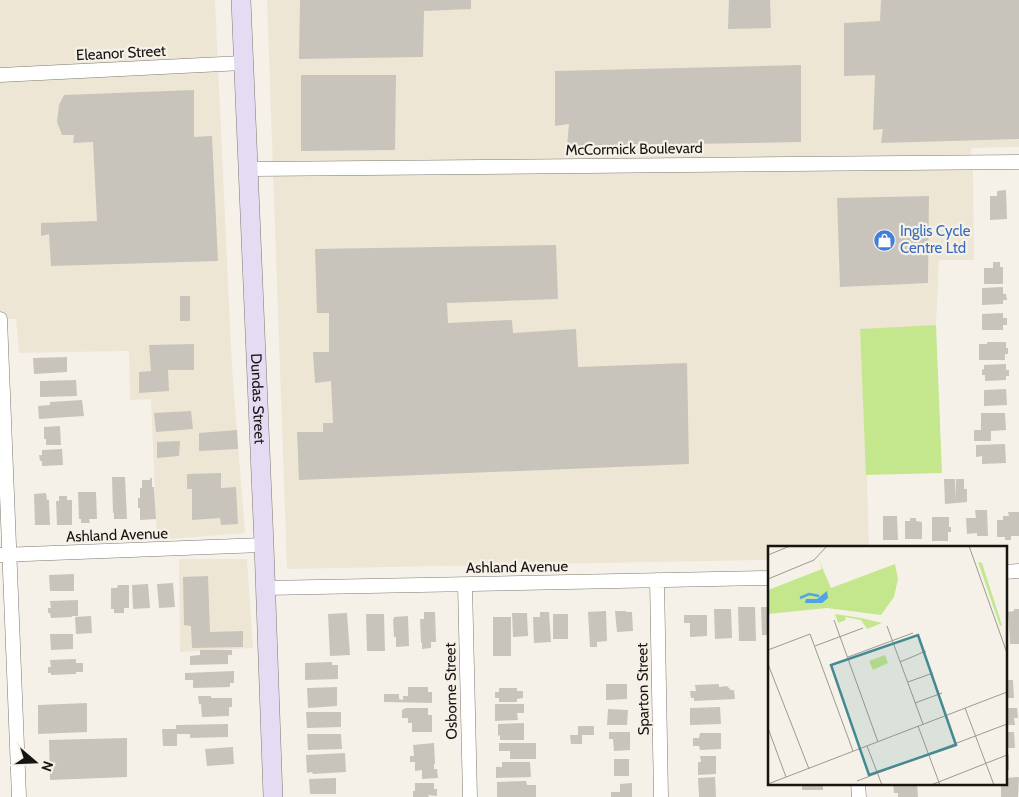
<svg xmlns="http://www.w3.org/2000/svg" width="1019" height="797" viewBox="0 0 1019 797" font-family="Cabin,sans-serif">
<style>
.built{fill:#eee6d5}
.green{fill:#c4e78e}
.building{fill:#c8c4bb}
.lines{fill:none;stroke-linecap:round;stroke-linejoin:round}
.minor-casing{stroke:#7d7971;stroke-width:15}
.secondary-casing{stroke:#7d7971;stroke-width:20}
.minor{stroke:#fff;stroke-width:14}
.secondary{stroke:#e5dcf3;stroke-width:19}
.labels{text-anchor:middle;stroke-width:4.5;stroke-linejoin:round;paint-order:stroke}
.street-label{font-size:15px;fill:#161411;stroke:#f6f1e8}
.shop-label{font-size:15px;fill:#366cbe;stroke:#f6f1e8;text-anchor:start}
.inset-river{fill:none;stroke:#52a2e6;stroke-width:2.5}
.inset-road{fill:none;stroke:#9c9992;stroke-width:1}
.view{fill:#448b91;fill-opacity:0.15;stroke:#448b91;stroke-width:2.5}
.inset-edge{fill:none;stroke:#161411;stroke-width:2.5}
</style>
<rect width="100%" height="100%" fill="#f6f1e8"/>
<path class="built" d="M0 0H215L232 368 245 533 157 540 151 399 130 400 129 351 19 353 16 319H0Z
M267 0H1019V147L971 148 973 175 974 260H939L936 325 860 330 867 480 869 547H769V560L287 569Z
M179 559H247L253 648 180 652Z"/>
<path class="green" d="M936 325 942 473 866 475 860 329Z"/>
<path class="building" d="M300 0H471V9L424 11 423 57 299 59Z
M729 0H770L771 28 728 29Z
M881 0H1019V139L881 143 883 129 873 130 875 75 844 76V23L880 21Z
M801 65V142L567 146 569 124 555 126V71Z
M301 75H396L395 150 301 151Z
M194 90V137L212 136 218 261 51 266 49 234 41 236V223L97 221 93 142 73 143 74 135H62L57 122 59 105 64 95Z
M1006 190 1007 219 990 220V196H997V191Z
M929 196 928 283 840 287 837 198Z
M556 245 558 299 447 303 448 323 512 320 513 333 576 329 578 367 687 363 689 464 299 480 297 432H323V423H333L331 381 315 383 313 352H329V313H317L315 249Z
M993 262H1000V267H1003V284H984V268H993Z
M1003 287V294H1006L1007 300H1003V304L982 305V288Z
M180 296H190V321H180Z
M1003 313V318H1007V325H1003V330H982V314Z
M987 342H1006V348H1008V354H1005V360H979V344H987Z
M194 344V370H168L169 391 139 393V372L151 371 149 345Z
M67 357V372L34 374 33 358Z
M1006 364V370H1009V376H1006V380L985 381V375H982V370L984 369V365Z
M76 380 77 396 40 397V381Z
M1006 389 1007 405 984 406V390Z
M82 400 84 416 39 419 38 406 50 405V402Z
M191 411 193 429 156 432 154 413Z
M981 413H1005L1006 430 991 431V441H974V430H981Z
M60 426 61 445H46V439H44V427Z
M237 430 238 449 199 451V433Z
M180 441 179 456 157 458V442Z
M1005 444 1006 463 982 464V456L976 457V445Z
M62 449 63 465 42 466V461H40L39 455H42V450Z
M221 473V488L236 487 238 524 221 525 220 518 192 520V489H187V474Z
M112 477H125L127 519H114V513H113Z
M150 478H152V487H154L156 519 140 520V508H138V498H140V488H142V480H150Z
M944 479H955L956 500V479H964V489H967V502L945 504Z
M78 492H96L97 519H89L90 523H81V519H79Z
M46 493 47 500H49L50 525H35L34 494Z
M59 496H67V500H72V525H57L56 501H59Z
M975 510H987L988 536H977V533L967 534 966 518H976Z
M1008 512H1019V536H1011V540H1005V537H997V520H1003V516H1009Z
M883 516H897L898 540H883Z
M932 517H949V527H951V532H948V541H932Z
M910 518H916V521L922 522V539H905V521H910Z
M74 574V591H50L49 575Z
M208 576 210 632 243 631V647L192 648 191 626 184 625 183 577Z
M173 583 175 607 159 608 157 584Z
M148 584 150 608 133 609 132 585Z
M118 585H129V608H124V613H114V609H111V588H117Z
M78 600V616H72V617L51 618 50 613H48V608H51L50 601Z
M738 607H755L756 641H739Z
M761 607H769V635H762Z
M714 609H731L732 638 715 639Z
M1014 609H1019V644H1010L1008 612 1014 611Z
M606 611 607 641 597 642V647H590L588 612Z
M615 611H626V612H632L633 631 617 632Z
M424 612H435L436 642H431V648L422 649V643H421L420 619H424Z
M540 612H549L551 642 534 643 533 617H540Z
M347 613 350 655 330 656 328 614Z
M512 613H527L528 636 513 637Z
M366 614H384L385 651H367Z
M553 614H568V639H553Z
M684 615H707V636L690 637V623H684Z
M91 616 92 633 76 634 75 617Z
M408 616 409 646 396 647V637H394L393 619H394V617Z
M493 617H511V656H493Z
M50 634H73V649L51 650Z
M200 650H232V655H228V664L190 665V656L200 655Z
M76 659V663H83V672H76V674L51 675V673H48V667H51L50 660Z
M332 662V665H338V679L305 680V663Z
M234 671V683H230V687L193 688V680H185V673Z
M1005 680H1013L1014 698H1005Z
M606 684H627V699L606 700Z
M719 684V687L727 686 731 690H734L735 699 694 701V698H691L690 691H696L695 685Z
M337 687V706L308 708 307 688Z
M408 687H428V692H432V703L384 702V694H399V699L403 700V696H408Z
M499 688H517V691H523V698L517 699V702H499V698H495V692H499Z
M198 696H211V698H232V707H229V716L202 717 201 704H199Z
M87 703V732L38 734V705Z
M495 704H524V713H517L518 720 495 721Z
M720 707 721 724 690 725V708Z
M406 708H428V715H432V732H412V723H408V718H402V710Z
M1005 708H1017L1018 718H1014L1015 725H1005Z
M608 709 628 710 627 725H607Z
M306 712H341V727L307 728Z
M524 723V740H500V735L498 736V724Z
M228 724V737L190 738V734H177V746H163L162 729H176V725Z
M578 726H594V735H582V744H571L570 735H578Z
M609 732H630V750L614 751 613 739H609Z
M1005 732H1014L1015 748H1005Z
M700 733H721V749L700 750 699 746H693V738H699Z
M307 734H341L342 749 308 750Z
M127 738V777L50 780 49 740Z
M434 743 435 764H434V769H437L438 778 422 779V770L415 771V762H410V756H414L413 745Z
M499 743H536V759H510V751H499Z
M233 747 234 764 207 766 205 749Z
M345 753 346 772 313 774 312 772 307 773 306 755Z
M1005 755H1009V770H1005Z
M700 756H716V774L698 775V762H701Z
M614 759H629V776H614Z
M502 762H530L531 777 496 778V767H502Z
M715 777 716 797H699L698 778Z
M1019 777 1018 797H1001V783H1005V778Z
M336 778V794H310L309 779Z
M526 781 527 785H536V797H497V782Z
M415 783H434V789H437V796L428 795 429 797H413V791H415Z
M632 783V797H611V792H620V784Z
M802 783H823V790H802Z
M893 783H917L918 797H898V793H894Z"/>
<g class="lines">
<defs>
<path id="minor" d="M0 75 243 63
M249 169 1019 162
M0 319 19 797
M0 555 264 545
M1005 572 1019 571
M657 580 661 797
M465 585 470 797
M266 588 769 578
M858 783 859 797"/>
<g id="secondary">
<path id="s1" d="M241 0 264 545 273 797"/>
</g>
</defs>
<use href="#minor" class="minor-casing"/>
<use href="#secondary" class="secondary-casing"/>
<use href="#minor" class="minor"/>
<use href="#secondary" class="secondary"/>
</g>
<defs>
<symbol id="shop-disc" viewBox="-11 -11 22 22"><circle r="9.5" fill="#3f7fe0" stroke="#f6f1e8"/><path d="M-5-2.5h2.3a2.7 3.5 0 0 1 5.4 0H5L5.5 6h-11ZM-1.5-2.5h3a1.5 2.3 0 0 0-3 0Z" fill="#fff"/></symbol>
</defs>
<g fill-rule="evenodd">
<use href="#shop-disc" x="872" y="228" width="25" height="25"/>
</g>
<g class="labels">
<g class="street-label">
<text transform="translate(121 53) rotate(-3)" y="5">Eleanor Street</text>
<text transform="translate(634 149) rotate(-1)" y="5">McCormick Boulevard</text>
<text dy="5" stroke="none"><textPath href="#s1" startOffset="399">Dundas Street</textPath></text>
<text transform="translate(117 535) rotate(-2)" y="5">Ashland Avenue</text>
<text transform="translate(517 567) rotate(-1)" y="5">Ashland Avenue</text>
<text transform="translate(643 689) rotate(-91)" y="5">Sparton Street</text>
<text transform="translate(451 691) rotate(-91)" y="5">Osborne Street</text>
</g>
<g class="shop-label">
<text x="900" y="236">Inglis Cycle<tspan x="900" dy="17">Centre Ltd</tspan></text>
</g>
</g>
<g transform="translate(768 546)">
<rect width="239" height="239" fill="#f6f1e8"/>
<path d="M51 14 63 42 127 18 130 33 126 51 113 69 59 62 0 68V44L54 23ZM210 16 214 17 234 79 232 80ZM67 68 93 72 114 77 99 83 93 74 77 71 78 74 70 77ZM117 109 120 117 105 124 101 115Z" fill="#c4e78e"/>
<path d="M59 45 60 52 54 57H37L38 53H49Z" fill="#52a2e6"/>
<path class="inset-river" d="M32 52 41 48 51 50"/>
<path class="inset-road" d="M201 0 239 107M0 9 22 0M0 33 46 14 59 0M66 74 110 196M119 80 155 178M47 100 95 82M0 104 42 88 85 205M80 111 145 87M132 116 158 105M0 118 41 223M140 136 165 127M147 157 174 147M197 162 226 239M150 180 172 239M0 182 18 231M99 200 114 239M89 235 239 178M0 238 239 146M163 239 239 209"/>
<path class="view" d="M150 89 188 199 101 229 63 119Z"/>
<rect width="239" height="239" class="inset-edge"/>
</g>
<g transform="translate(35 762) rotate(109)" stroke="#f6f1e8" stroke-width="4" paint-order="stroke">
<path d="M0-4L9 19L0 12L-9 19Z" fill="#161411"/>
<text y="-8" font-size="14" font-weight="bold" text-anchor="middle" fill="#161411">N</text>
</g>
</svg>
